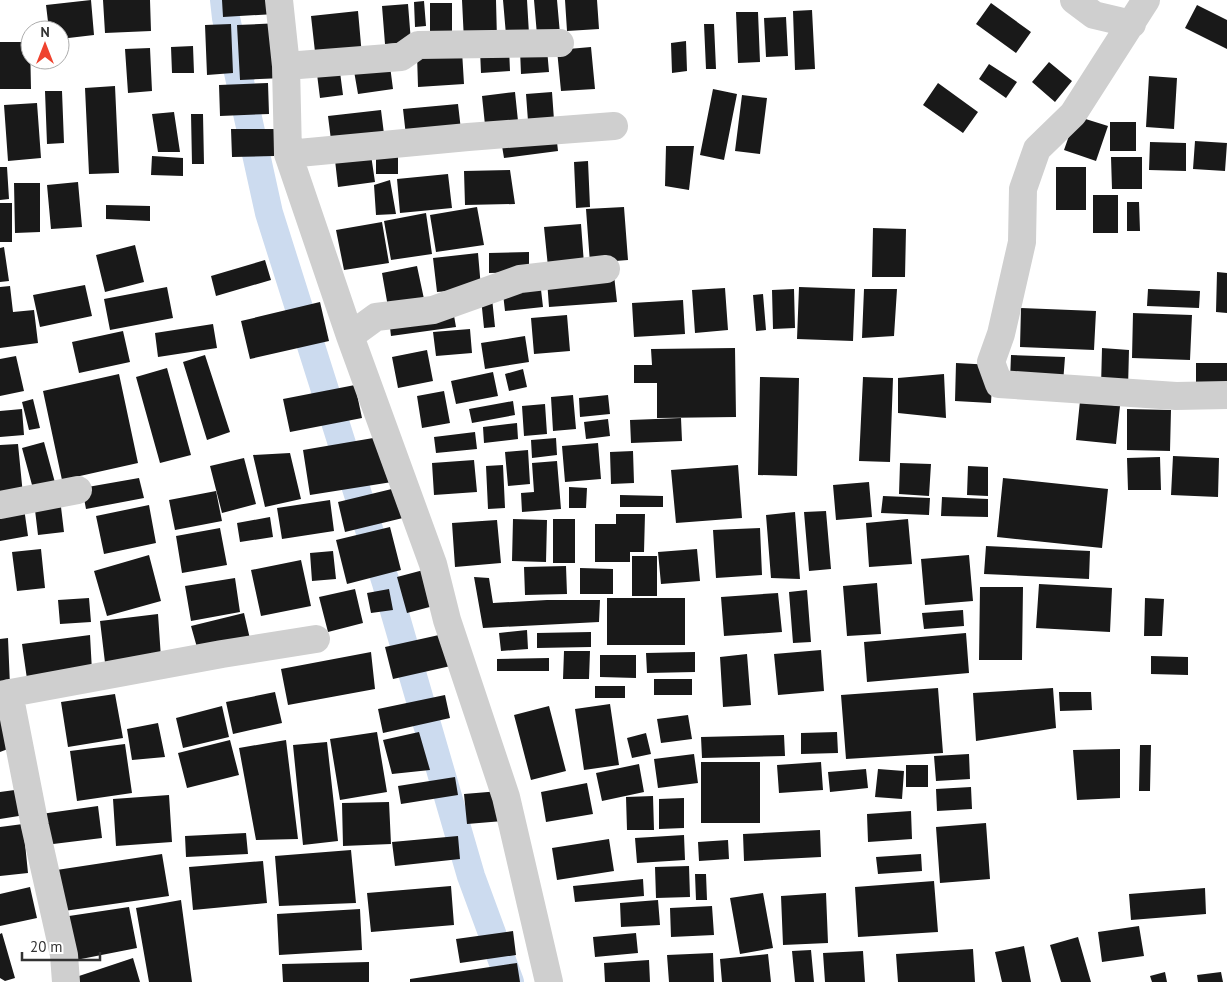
<svg xmlns="http://www.w3.org/2000/svg" width="1227" height="982" viewBox="0 0 1227 982" font-family="'PT Sans',sans-serif">
<style>
.lines{fill:none;stroke-linecap:round;stroke-linejoin:round}
.canal{stroke:#ccdbef;stroke-width:28}
.building{fill:#191919}
.minor{stroke:#cfcfcf;stroke-width:28}
</style>
<rect width="100%" height="100%" fill="#fff"/>
<g class="lines">
<path class="canal" d="M224 0 226 18 269 213 386 583 471 876 510 982"/>
</g>
<path class="building" d="M91 0 94 35 60 39V30H49L46 5Z
M103 0H150L151 31 105 33Z
M222 0H274L275 14 223 17Z
M462 0H496L497 40 464 41Z
M503 0H527L529 34 506 35Z
M534 0H557L560 34 537 35Z
M565 0H597L599 29 567 31Z
M424 1 426 26 415 27 414 2Z
M430 3H452V41H430Z
M991 3 1031 32 1016 53 976 24Z
M408 4 411 42 385 44 382 6Z
M1197 5 1227 20V49L1185 28Z
M812 10 815 69 795 70 793 11Z
M358 11 362 56 316 61 311 16Z
M736 12H758L760 62 738 63Z
M786 17 788 56 766 57 764 18Z
M281 23 283 78 240 80 237 25Z
M231 24 233 73 207 75 205 25Z
M704 24H714L716 69H706Z
M686 41 687 71 672 73 671 43Z
M0 42H30L31 89H0Z
M193 46 194 73H172L171 47Z
M591 47 595 89 561 91 557 50Z
M150 48 152 91 128 93 125 49Z
M509 48 510 71 481 73 480 50Z
M547 49 549 72 521 74 520 50Z
M462 51 464 84 418 87 417 54Z
M1049 62 1072 81 1055 102 1032 82Z
M989 64 1017 82 1006 98 979 79Z
M390 66 393 89 358 94 354 71Z
M340 72 343 95 320 98 317 74Z
M1149 76 1177 78 1174 129 1146 127Z
M268 83 269 114 220 116 219 85Z
M938 83 978 112 963 133 923 105Z
M115 86 119 173 89 174 85 88Z
M713 89 737 94 724 160 700 155Z
M45 91H62L64 143 47 144Z
M515 92 518 121 485 125 482 96Z
M552 92 554 120 528 121 526 94Z
M742 95 767 98 760 154 735 151Z
M37 103 41 158 8 161 4 105Z
M458 104 461 130 406 136 403 109Z
M381 110 385 142 332 148 328 116Z
M174 112 180 152H158L152 114Z
M191 114H203L204 164H192Z
M1076 116 1108 126 1096 161 1064 150Z
M1110 122H1136V151H1110Z
M231 129H274V156L232 157Z
M556 133 558 151 504 158 501 140Z
M1195 141 1227 143 1225 171 1193 169Z
M1150 142 1186 143V171L1149 170Z
M666 146H694L689 190 665 186Z
M376 150H398V174H376Z
M371 155 375 182 338 187 335 160Z
M152 156 183 158V176L151 175Z
M1111 157H1142V189H1112Z
M588 161 590 207 576 208 574 162Z
M0 167H7L9 199 0 200Z
M1056 167H1086V210H1056Z
M510 170 515 204 465 205 464 171Z
M448 174 452 208 400 213 397 179Z
M390 180 396 214 376 215 374 185Z
M78 182 82 227 51 229 47 185Z
M14 183H40V232L15 233Z
M1093 195H1118V233H1093Z
M1127 202H1139L1140 231H1127Z
M0 203H12V242H0Z
M106 205 150 206V221L106 219Z
M477 207 484 245 436 252 430 215Z
M624 207 628 260 590 263 586 209Z
M426 213 432 254 391 260 384 221Z
M382 222 389 263 344 270 336 230Z
M581 224 584 264 548 267 544 227Z
M873 228 906 229 905 277H872Z
M135 245 144 282 105 292 96 255Z
M4 247 9 281 0 282V248Z
M529 252V272L489 273V253Z
M478 253 481 288 437 292 433 258Z
M265 260 271 280 216 296 211 276Z
M417 266 424 299 388 307 382 273Z
M1217 272 1227 273V313L1216 312Z
M614 275 617 302 549 307 547 280Z
M540 281 543 307 505 311 502 285Z
M85 285 92 316 40 327 33 295Z
M10 286 13 312 34 310 38 343 0 348V287Z
M167 287 173 318 110 330 104 299Z
M799 287 855 289 853 341 797 339Z
M725 288 728 330 695 333 692 290Z
M794 289 795 328 773 329 772 290Z
M864 289H897L894 336 862 338Z
M1148 289 1200 291 1199 308 1147 306Z
M763 294 766 330 756 331 753 295Z
M481 298H492L495 327 484 328Z
M683 300 685 334 634 337 632 303Z
M320 302 329 341 250 359 241 321Z
M1021 308 1096 311 1094 350 1020 347Z
M453 310 456 327 391 336 389 319Z
M1133 313 1192 315 1190 360 1132 358Z
M567 315 570 351 534 354 531 318Z
M213 324 217 348 158 357 155 333Z
M470 329 472 353 436 356 433 332Z
M123 331 130 362 79 373 72 342Z
M525 336 529 362 485 369 481 343Z
M735 348 736 417 657 418V383H634V365H652L651 349Z
M1102 348 1129 350 1128 388 1101 387Z
M427 350 433 381 398 388 392 357Z
M205 355 230 432 207 440 183 362Z
M1011 355 1065 357 1063 383 1010 381Z
M16 356 24 391 0 396V359Z
M956 363 993 365 991 403 955 401Z
M1196 363H1227V389H1196Z
M167 368 191 455 160 463 136 377Z
M523 369 527 387 509 391 505 374Z
M493 372 498 396 456 404 451 381Z
M119 374 138 463 62 480 43 391Z
M944 374 946 418 898 413V378Z
M760 377 799 378 797 476 758 475Z
M863 377 893 378 890 462 859 461Z
M355 385 362 418 290 432 283 399Z
M444 391 450 423 422 428 417 396Z
M573 395 576 429 553 431 551 397Z
M608 395 610 414 580 417 579 398Z
M33 399 40 428 29 430 22 402Z
M513 401 515 415 472 423 469 409Z
M1080 401 1120 406 1116 444 1076 440Z
M545 404 547 434 524 436 522 406Z
M22 409 24 435 0 437V411Z
M1127 409 1171 410 1170 451 1127 450Z
M681 418 682 441 631 443 630 420Z
M608 419 610 436 586 439 584 422Z
M517 423 518 439 484 443 483 427Z
M475 432 477 449 436 453 434 437Z
M385 436 392 482 310 495 303 450Z
M556 438 557 455 532 458 531 440Z
M44 442 57 490 35 496 22 448Z
M598 443 601 479 565 482 562 446Z
M18 444 23 495 0 497V445Z
M528 450 530 484 508 486 505 452Z
M633 451 634 483 611 484 610 452Z
M290 453 301 499 265 507 253 455Z
M1173 456 1219 458 1218 497 1171 495Z
M1160 457 1161 490H1128L1127 458Z
M244 458 256 504 222 513 210 466Z
M474 460 477 492 434 495 432 463Z
M557 461 561 509 522 512 521 493 534 492 532 463Z
M900 463 931 464 929 496 899 494Z
M503 465 505 508 488 509 486 466Z
M738 465 742 518 676 523 671 470Z
M968 466 988 467V496L967 495Z
M139 478 144 498 86 509 82 488Z
M1003 478 1108 489 1102 548 997 537Z
M869 482 872 517 836 520 833 485Z
M400 487 407 517 345 532 338 502Z
M569 487 587 488 586 508H569Z
M216 491 222 521 175 530 169 500Z
M620 495 663 496V507H620Z
M883 496 930 498 929 515 881 513Z
M942 497 988 499V517L941 516Z
M330 500 334 531 282 539 277 508Z
M149 505 156 543 104 554 96 516Z
M61 507 64 532 38 535 35 510Z
M24 508 28 536 0 541V512Z
M826 511 831 569 809 571 804 512Z
M795 512 800 579 771 578 766 515Z
M616 514H645L644 552H630V562H595V524H616Z
M270 517 273 537 240 542 237 523Z
M513 519 547 520 546 562 512 561Z
M553 519H575V563H553Z
M908 519 912 564 869 567 866 523Z
M497 520 501 563 455 567 452 523Z
M390 527 401 570 347 584 336 540Z
M220 528 227 565 182 573 176 536Z
M760 528 762 575 716 578 713 530Z
M986 546 1090 551 1089 579 984 574Z
M41 549 45 588 17 591 12 552Z
M697 549 700 581 661 584 658 552Z
M333 551 336 579 312 581 310 553Z
M149 555 161 601 107 616 94 571Z
M969 555 973 601 925 605 921 559Z
M632 556H657V596H632Z
M301 560 311 606 261 616 251 570Z
M566 566 567 594 525 595 524 567Z
M431 568 441 604 407 613 397 577Z
M580 568 613 569V594H580Z
M474 577 489 578 493 603 547 600H600L599 622 483 628Z
M235 578 240 612 191 621 185 586Z
M877 583 881 634 847 636 843 586Z
M1039 584 1112 588 1110 632 1036 628Z
M980 587H1023L1022 660H979Z
M355 589 363 623 328 632 319 597Z
M389 589 393 610 371 613 367 593Z
M807 590 811 642 793 643 789 592Z
M778 593 782 632 724 636 721 597Z
M89 598 91 622 60 624 58 600Z
M607 598H685V645H607Z
M1145 598 1164 599 1162 636H1144Z
M963 610 964 626 924 629 922 613Z
M244 613 250 639 198 651 191 626Z
M158 614 161 658 106 671 100 621Z
M527 630 528 649 501 651 499 633Z
M591 632V647L537 648V633Z
M448 633 455 665 393 679 385 647Z
M966 633 969 673 867 682 864 642Z
M90 635 92 671 28 686 22 644Z
M8 638 10 686 0 688V639Z
M821 650 824 691 778 695 774 654Z
M564 651H590L589 679H563Z
M371 652 375 689 288 705 281 669Z
M695 652V672L647 673 646 653Z
M747 654 751 705 723 707 720 657Z
M600 655H636V678L600 677Z
M1151 656 1188 657V675L1151 674Z
M549 658V671H497V659Z
M654 679H692V695H654Z
M595 686H625V698H595Z
M938 688 943 753 846 759 841 695Z
M1053 688 1056 728 976 741 973 693Z
M275 692 282 723 233 734 226 702Z
M1059 692H1091L1092 710 1060 711Z
M115 694 123 738 68 747 61 702Z
M445 695 450 718 383 733 378 709Z
M610 704 619 765 584 770 575 709Z
M222 706 229 737 183 748 176 718Z
M549 706 566 771 531 780 514 715Z
M0 715 13 747 0 752Z
M688 715 692 739 661 743 657 719Z
M158 723 165 757 132 760 127 729Z
M377 732 387 792 340 800 330 739Z
M419 732 430 770 392 774 383 740Z
M837 732 838 753 801 754V733Z
M646 733 651 754 632 758 627 738Z
M784 735 785 756 702 758 701 737Z
M230 740 239 775 187 788 178 753Z
M286 740 298 839 256 840 239 748Z
M327 742 338 841 303 845 293 745Z
M125 744 132 793 77 801 70 751Z
M1140 745H1151L1150 791H1139Z
M1120 749V798L1077 800 1073 750Z
M694 754 698 783 658 788 654 759Z
M969 754 970 779 936 781 934 756Z
M701 762H760V823H701Z
M821 762 823 790 779 793 777 765Z
M639 764 644 792 602 801 596 773Z
M906 765H928V787H906Z
M866 769 868 788 830 792 828 772Z
M878 769 904 771 902 799 875 797Z
M455 777 458 795 401 804 398 786Z
M587 783 593 814 546 822 541 792Z
M971 787 972 809 937 811 936 789Z
M22 789 25 815 0 819V792Z
M500 791 503 821 467 824 464 794Z
M169 795 172 842 116 846 113 799Z
M653 796 654 830H627L626 797Z
M684 798V828L659 829V799Z
M389 802 391 844 343 846 342 803Z
M98 806 102 838 45 845 41 814Z
M911 811 912 839 868 842 867 814Z
M986 823 990 879 940 883 936 827Z
M23 824 28 873 0 876V827Z
M820 830 821 857 744 861 743 834Z
M246 833 248 854 186 857 185 836Z
M684 835 685 860 637 863 635 838Z
M458 836 460 859 395 866 392 842Z
M609 839 614 871 557 880 552 848Z
M728 840 729 859 699 861 698 842Z
M351 850 356 903 279 906 275 856Z
M162 854 169 896 57 912 50 871Z
M921 854 922 871 878 874 876 857Z
M263 861 267 903 193 910 189 867Z
M689 866 690 897 656 898 655 867Z
M695 874H706L707 900H696Z
M643 879 644 896 575 902 573 886Z
M934 881 938 932 858 937 855 887Z
M451 886 454 925 371 932 367 893Z
M30 887 37 918 0 926V894Z
M1205 888 1206 914 1131 920 1129 894Z
M763 893 773 948 740 954 730 898Z
M826 893 828 943 783 945 781 896Z
M181 900 192 982H149L136 908Z
M658 900 660 925 621 927 620 903Z
M712 906 714 935 671 937 670 908Z
M129 907 137 948 76 960 69 916Z
M360 909 362 950 279 955 277 914Z
M1139 926 1144 956 1102 962 1098 932Z
M513 931 516 955 460 963 456 939Z
M2 933 15 978 5 981 0 978V934Z
M636 933 638 953 595 957 593 937Z
M1078 937 1091 982H1061L1050 945Z
M1024 946 1031 982H1002L995 952Z
M973 949 975 982H898L896 954Z
M811 950 814 982H795L792 951Z
M863 951 865 982H825L823 953Z
M713 953 714 982H669L667 955Z
M768 954 771 982H722L720 959Z
M133 958 140 982H75L73 978Z
M649 960 650 982H605L604 963Z
M369 962V982H283L282 964Z
M517 963 520 982H410V979Z
M1165 972 1167 982H1152L1150 976Z
M1221 972 1223 982H1198L1197 975Z"/>
<g class="lines">
<path class="minor" d="M279 0 286 66 288 154 350 336 433 564 447 620 506 797 549 982
M1074 0 1094 15 1132 24
M1146 0 1073 114 1037 149 1023 189 1022 242 1001 334 991 362 999 384 1176 396 1227 395
M286 66 401 57 418 45 560 43
M288 154 468 137 614 126
M350 336 376 317 433 310 520 279 606 269
M0 505 78 490
M9 693 35 826 64 955 66 982
M0 695 222 654 316 639"/>
</g>
<g transform="translate(45 45)"><circle r="24" fill="#ffffff" stroke="#adadad"/>
<path d="M0-4L9 19L0 12L-9 19Z" fill="#ef422e"/>
<text y="-8" font-size="14" font-weight="bold" text-anchor="middle" fill="#323232">N</text>
</g>
<path d="M22 952v8h78v-8" fill="none" stroke="#323232" stroke-width="2.5"/>
<text x="30" y="952" font-size="15" fill="#323232" stroke="#ffffff" stroke-width="4" paint-order="stroke">20 m</text>
</svg>
